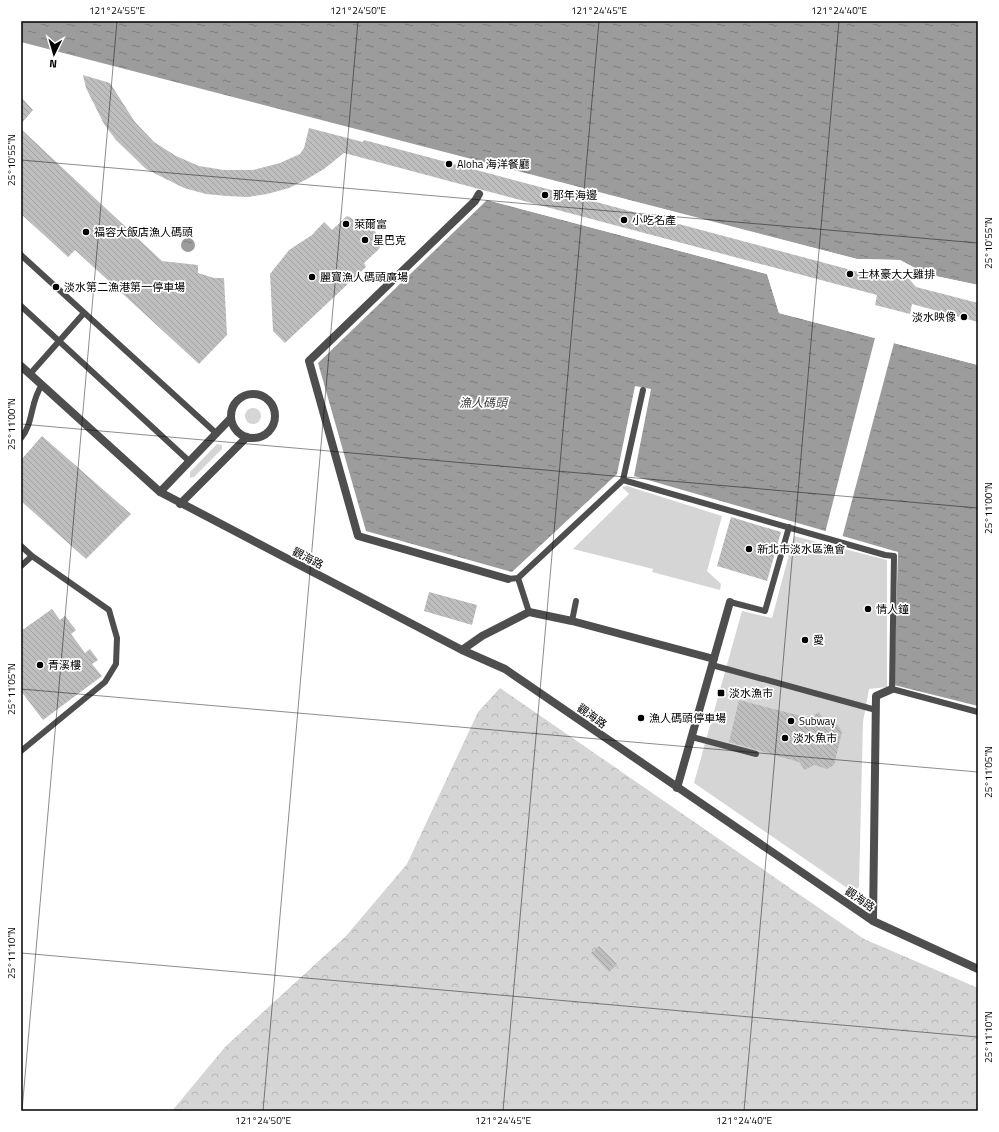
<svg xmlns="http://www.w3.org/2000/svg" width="999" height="1132" viewBox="0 0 999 1132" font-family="'Titillium Web','Noto Sans TC',sans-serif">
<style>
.green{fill:#d5d5d5}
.forest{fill:url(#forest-crowns)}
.water{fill:url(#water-ripples)}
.pier{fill:#fff}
.building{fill:url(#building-back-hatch)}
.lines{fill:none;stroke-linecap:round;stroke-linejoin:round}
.lane{stroke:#4e4e4e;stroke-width:6}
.street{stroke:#4e4e4e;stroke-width:8}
.ticks{fill:none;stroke:#000;stroke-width:1;stroke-opacity:0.45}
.poi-dot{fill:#000;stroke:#fff;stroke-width:1.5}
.labels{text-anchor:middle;stroke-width:3.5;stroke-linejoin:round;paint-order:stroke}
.poi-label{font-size:11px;fill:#000;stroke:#fff;text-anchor:start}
.street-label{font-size:11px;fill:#000;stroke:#fff}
.water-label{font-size:12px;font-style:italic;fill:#3d3d3d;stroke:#fff}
.neatline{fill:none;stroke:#000;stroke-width:1.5}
.ticks-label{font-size:10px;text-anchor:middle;fill:#000}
</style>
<defs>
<pattern id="forest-crowns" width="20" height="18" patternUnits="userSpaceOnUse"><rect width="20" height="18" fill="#d5d5d5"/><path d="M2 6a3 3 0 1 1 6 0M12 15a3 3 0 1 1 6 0" fill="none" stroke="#b5b5b5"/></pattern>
<pattern id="water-ripples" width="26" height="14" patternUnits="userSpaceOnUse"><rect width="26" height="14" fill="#9c9c9c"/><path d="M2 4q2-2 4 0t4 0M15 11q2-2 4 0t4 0" fill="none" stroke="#7d7d7d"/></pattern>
<pattern id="building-back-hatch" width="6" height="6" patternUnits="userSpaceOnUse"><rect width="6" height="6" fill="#bebebe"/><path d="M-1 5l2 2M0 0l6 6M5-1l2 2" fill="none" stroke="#a2a2a2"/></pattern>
</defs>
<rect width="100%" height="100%" fill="#fff"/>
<path class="green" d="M245 416a8 8 0 1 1 16 0a8 8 0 1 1-16 0Z
M217 444 222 445V449L194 477 190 478V472Z
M627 486 722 516 707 571 721 584 720 590 652 572 653 569 573 549 629 494 622 487Z
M794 536 887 560V687L869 689 863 722 859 887 853 892 694 783 742 611 772 618Z"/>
<path class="forest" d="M500 688 864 939 978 988V1111H172L225 1047 346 936 407 864 478 712Z"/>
<path class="water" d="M21 21H978V285L926 274 900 260 857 259 21 42Z
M487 200 767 274 779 313 978 365V706L894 685 898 552 634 476 651 389 635 386 617 474 512 572 366 531 318 363Z
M181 245a7 7 0 1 1 14 0a7 7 0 1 1-14 0Z"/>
<path class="pier" d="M481 163 857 259 900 260 926 274 978 285V287L926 276 899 262 856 261 481 165Z
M486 198 768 272 780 312 978 363V365L894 343 842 538 825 533 875 338 779 313 767 274 487 200Z"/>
<path class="building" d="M83 75 110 83 135 122 154 142 176 156 199 166 224 170H253L280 163 300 154 304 148 309 128 363 142 364 140 881 278 890 275H900L909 279 916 287 978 303V322L912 304 910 314 875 305 877 295 344 153 324 169 307 179 289 188 267 194 248 197 227 196 206 194 184 188 146 169 116 140 104 124 86 88Z
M21 97 33 110 21 124Z
M21 129 162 261 198 265V273L214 278H224L227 335 199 364 75 250 68 257 21 214Z
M347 216 364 225 367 223 379 236 381 242 379 249 364 263 366 267 285 343 273 331 270 274 289 250 312 235 324 222 332 230Z
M42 436 131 514 86 559 21 501V460Z
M731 517 781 532 767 581 717 566Z
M429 592 477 605 472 625 424 611Z
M52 609 60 620 65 616 76 630 71 634 85 653 90 649 98 660 92 664 102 676 43 720 21 691V631Z
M739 700 809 718 819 712 825 721 838 725 842 732 834 765 827 769 814 765 805 770 799 762 729 742Z
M599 946 617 964 609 972 591 953Z"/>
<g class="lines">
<path class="lane" d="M21 255 216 433
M21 306 189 461
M30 374 84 313
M21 438C34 423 30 401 42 385
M623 480 885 555 894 556 892 689 978 712
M21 546 32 556 109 610 117 638 116 664 105 682 21 751
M21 566 32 556
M518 578 529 612
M508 579 518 578 623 480 643 390
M730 602 765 611 789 527
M572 621 576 601
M712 665 876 710
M692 737 756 754"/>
<path class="street" d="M479 194 475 201 309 361 358 536 508 579
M21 366 160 492 462 650 505 669 873 921 978 969
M231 416a22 22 0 1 1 44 0a22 22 0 1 1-44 0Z
M160 492 231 418
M180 504 247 437
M462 650 482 636 529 612 572 621 714 659
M677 788 730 602
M873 921 876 696 892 689"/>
</g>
<path class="ticks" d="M21 160 978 243M21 424 978 508M21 689 978 772M21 953 978 1037M22 1111 117 21M263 1111 358 21M503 1111 599 21M744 1111 839 21"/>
<g class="poi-dot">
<circle cx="449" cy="164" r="4"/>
<circle cx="545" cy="195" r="4"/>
<circle cx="624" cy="220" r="4"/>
<circle cx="346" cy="224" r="4"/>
<circle cx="86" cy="232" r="4"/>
<circle cx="365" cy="240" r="4"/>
<circle cx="850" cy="274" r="4"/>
<circle cx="312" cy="277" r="4"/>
<circle cx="56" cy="287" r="4"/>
<circle cx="964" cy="317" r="4"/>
<circle cx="749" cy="549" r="4"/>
<circle cx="868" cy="609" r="4"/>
<circle cx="805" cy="640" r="4"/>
<circle cx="40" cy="665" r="4"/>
<rect x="717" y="689" width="8" height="8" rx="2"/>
<circle cx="641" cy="718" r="4"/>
<circle cx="791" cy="721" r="4"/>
<circle cx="785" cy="738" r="4"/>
</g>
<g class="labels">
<g class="poi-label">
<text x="457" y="168">Aloha 海洋餐廳</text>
<text x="553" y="199">那年海邊</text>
<text x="632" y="224">小吃名產</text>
<text x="354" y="228">萊爾富</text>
<text x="94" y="236">福容大飯店漁人碼頭</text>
<text x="373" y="244">星巴克</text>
<text x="858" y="278">士林豪大大雞排</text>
<text x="320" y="281">麗寶漁人碼頭廣場</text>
<text x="64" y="291">淡水第二漁港第一停車場</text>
<text x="956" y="321" text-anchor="end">淡水映像</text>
<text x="757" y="553">新北市淡水區漁會</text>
<text x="876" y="613">情人鐘</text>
<text x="813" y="644">愛</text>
<text x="48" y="669">青溪樓</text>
<text x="729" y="697">淡水漁市</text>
<text x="649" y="722">漁人碼頭停車場</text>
<text x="799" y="725">Subway</text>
<text x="793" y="742">淡水魚市</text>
</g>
<g class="street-label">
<text transform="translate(308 558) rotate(27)" y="4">觀海路</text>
<text transform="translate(592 716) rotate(35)" y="4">觀海路</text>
<text transform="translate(860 899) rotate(34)" y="4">觀海路</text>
</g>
<g class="water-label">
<text x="483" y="407">漁人碼頭</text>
</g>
</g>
<rect width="999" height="1132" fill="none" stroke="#ffffff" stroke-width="44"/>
<g transform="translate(54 54) rotate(185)" stroke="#ffffff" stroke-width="3" paint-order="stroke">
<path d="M0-3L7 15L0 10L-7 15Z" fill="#000000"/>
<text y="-6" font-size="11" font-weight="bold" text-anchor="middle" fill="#000000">N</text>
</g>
<rect x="22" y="22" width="955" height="1088" class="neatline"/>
<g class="ticks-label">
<text x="117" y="14">121°24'55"E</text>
<text x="358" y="14">121°24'50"E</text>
<text x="599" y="14">121°24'45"E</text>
<text x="839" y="14">121°24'40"E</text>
<text transform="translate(11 160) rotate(-90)" y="4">25°10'55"N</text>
<text transform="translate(988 243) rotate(-90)" y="4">25°10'55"N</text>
<text transform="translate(11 424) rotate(-90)" y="4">25°11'00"N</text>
<text transform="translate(988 508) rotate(-90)" y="4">25°11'00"N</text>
<text transform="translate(11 689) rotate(-90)" y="4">25°11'05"N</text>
<text transform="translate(988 772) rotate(-90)" y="4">25°11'05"N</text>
<text transform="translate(11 953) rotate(-90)" y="4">25°11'10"N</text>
<text transform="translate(988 1037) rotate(-90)" y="4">25°11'10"N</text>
<text x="263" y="1124">121°24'50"E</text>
<text x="503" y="1124">121°24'45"E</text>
<text x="744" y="1124">121°24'40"E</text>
</g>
</svg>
